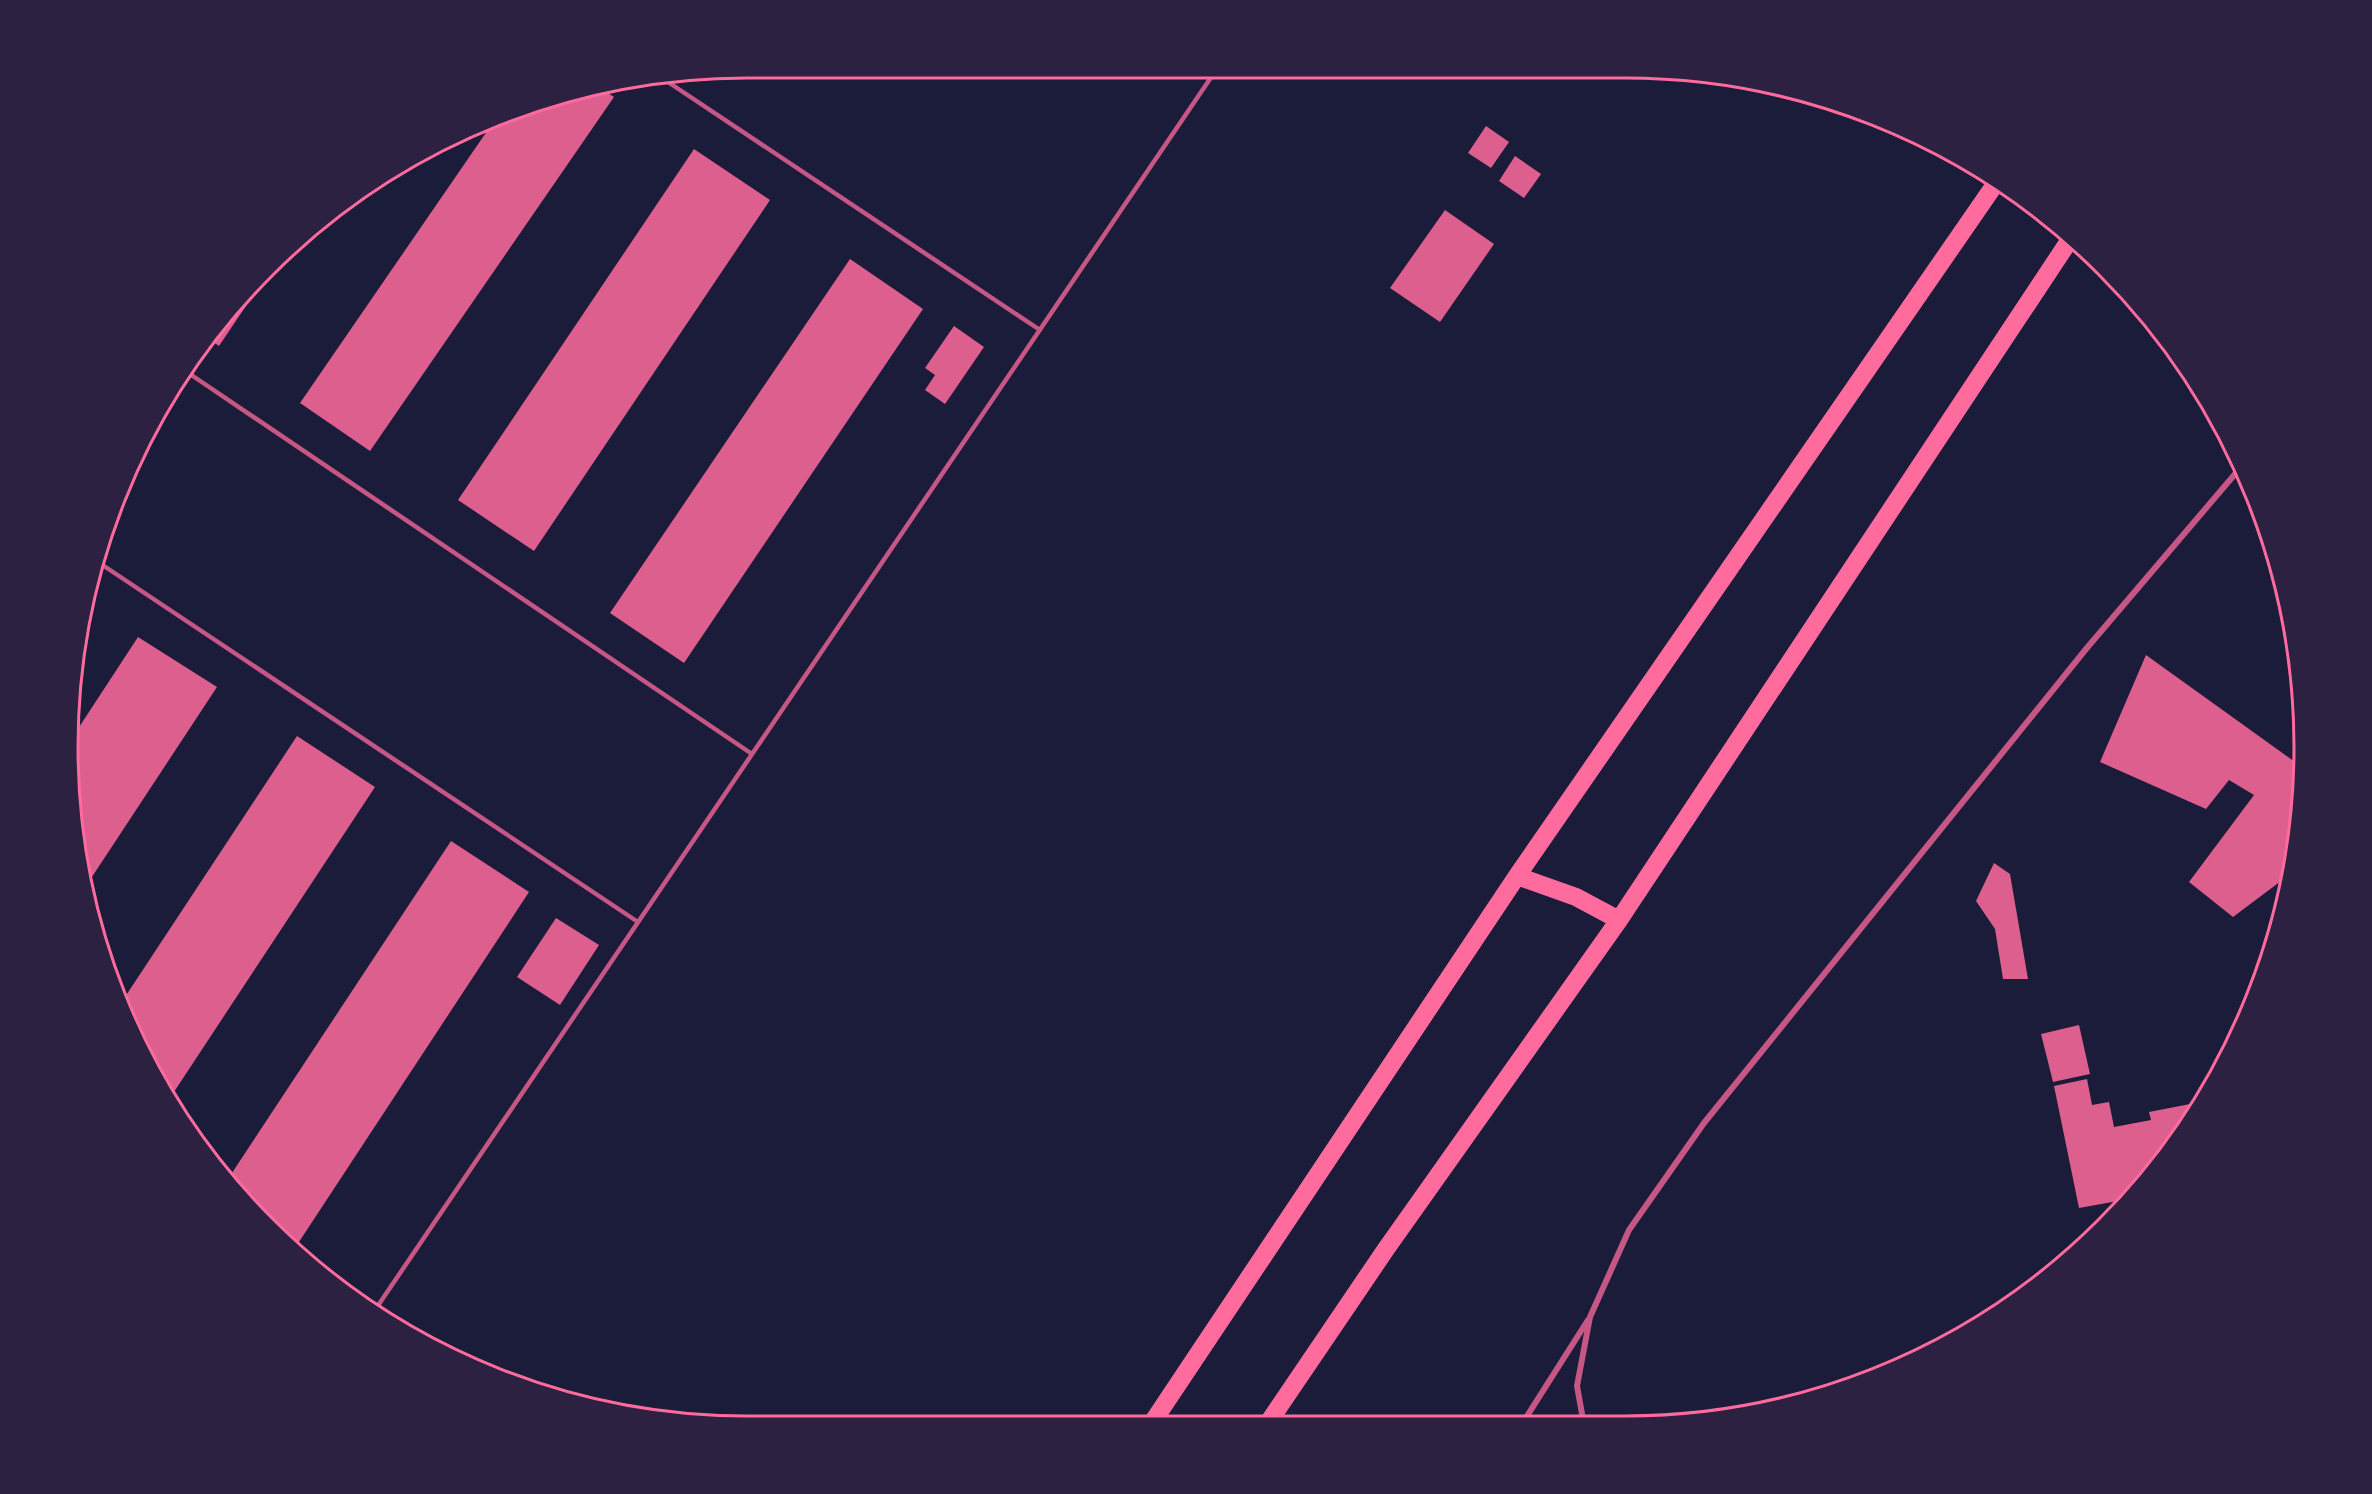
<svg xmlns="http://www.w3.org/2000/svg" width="2372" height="1494" viewBox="0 0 2372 1494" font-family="Quicksand,sans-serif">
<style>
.building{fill:#dd5f8e}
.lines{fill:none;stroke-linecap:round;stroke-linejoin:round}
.service{stroke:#c65784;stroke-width:4.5}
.minor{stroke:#c65784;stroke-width:6}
.motorway{stroke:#ff6b9d;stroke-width:18}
.rim{fill:none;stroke:#ff6b9d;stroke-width:3}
</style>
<rect width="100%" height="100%" fill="#1b1b3a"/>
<path class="building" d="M599 87 614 97 370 451 300 403 494 121 529 103Z
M1486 126 1509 142 1491 168 1468 153Z
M694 149 770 200 534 551 458 500Z
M1515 156 1541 174 1524 198 1499 181Z
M1445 210 1494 244 1440 322 1390 288Z
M279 257 219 346 206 337 267 266Z
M850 259 923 309 684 663 610 613Z
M954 326 984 347 945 404 925 390 935 375 925 368Z
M138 637 217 687 86 886 68 744Z
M2146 655 2302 767 2303 792 2289 875 2233 917 2189 882 2254 795 2229 780 2206 809 2100 762Z
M297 736 375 787 168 1101 137 1047 121 1003Z
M451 841 529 892 295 1248 236 1195 226 1182Z
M1994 863 2010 874 2028 979H2003L1995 929 1976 901Z
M556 918 599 945 560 1005 517 977Z
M2079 1025 2090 1074 2053 1082 2041 1034Z
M2087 1079 2092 1105 2109 1102 2114 1127 2151 1120 2149 1112 2190 1104 2192 1116 2164 1161 2129 1199 2079 1208 2054 1086Z"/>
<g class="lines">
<path class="service" d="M656 74 1040 330
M184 370 752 754
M95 560 638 922
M375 1310 1214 73"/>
<path class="minor" d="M1522 1424 1588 1320
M1584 1425 1577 1386 1590 1317 1629 1230 1704 1123 2086 649 2241 467"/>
<path class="motorway" d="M1517 876 1576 897 1619 920
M1152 1423 1517 876 1996 183
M1268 1423 1386 1249 1619 920 2071 238"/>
</g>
<path d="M0 0H2372V1494H0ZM747 78H1625A669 669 0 0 1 2294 747V747A669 669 0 0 1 1625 1416H747A669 669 0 0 1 78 747V747A669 669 0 0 1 747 78Z" fill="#2d2142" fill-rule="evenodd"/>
<path class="rim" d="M747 78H1625A669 669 0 0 1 2294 747V747A669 669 0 0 1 1625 1416H747A669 669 0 0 1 78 747V747A669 669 0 0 1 747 78Z"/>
</svg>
